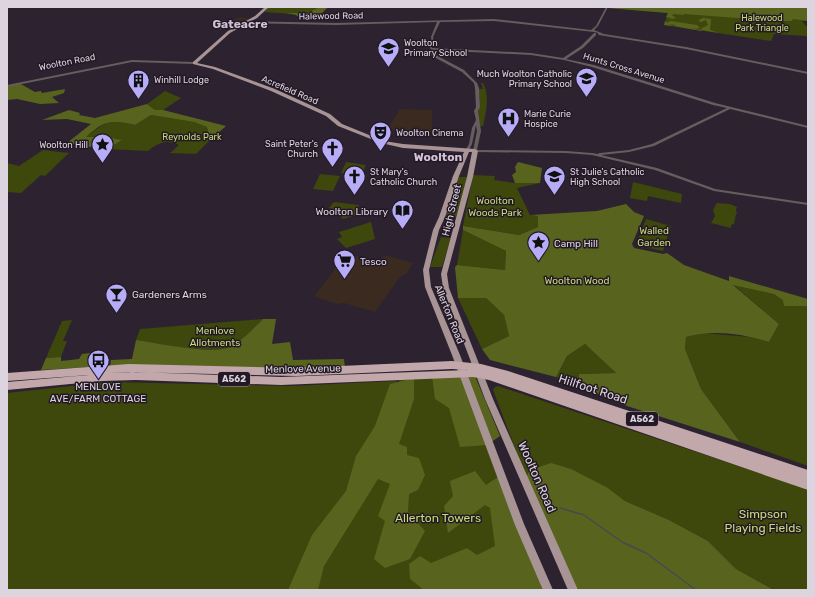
<svg xmlns="http://www.w3.org/2000/svg" width="815" height="597" viewBox="0 0 815 597" font-family="Rubik,sans-serif">
<style>
.commercial{fill:#3a2a20}
.green{fill:#3e470c}
.forest{fill:#58641d}
.lines{fill:none;stroke-linecap:round;stroke-linejoin:round}
.stream{stroke:#454a4f;stroke-width:1.5}
.minor{fill:#675d5e;fill-rule:evenodd}
.major{fill:#a89395;fill-rule:evenodd}
.highway{fill:#c2a8ab;fill-rule:evenodd}
.labels{text-anchor:middle;stroke-width:3;stroke-linejoin:round;paint-order:stroke}
.far-street-label{font-size:9px;fill:#dcd4de;stroke:#231926}
.far-park-label{font-size:9px;fill:#c7db79;stroke:#231926}
.far-poi-label{font-size:9px;fill:#dcd4de;stroke:#231926;text-anchor:start}
.shield{fill:#231926;stroke:#a49ca7;stroke-width:1}
.shield-label{font-size:9px;font-weight:bold;fill:#dcd4de}
.park-label{font-size:10px;fill:#c7db79;stroke:#231926}
.street-label{font-size:10px;fill:#dcd4de;stroke:#231926}
.poi-label{font-size:10px;fill:#dcd4de;stroke:#231926;text-anchor:start}
.far-district-label{font-size:12px;font-weight:bold;fill:#d1c3d5;stroke:#231926}
.near-street-label{font-size:12px;fill:#dcd4de;stroke:#231926}
.near-park-label{font-size:12px;fill:#c7db79;stroke:#231926}
</style>
<rect width="100%" height="100%" fill="#2d2230"/>
<path class="commercial" d="M241 17 251 19 234 28 218 30 221 24 214 23 216 20H232Z
M400 109 432 110V136L400 132V131L387 129Z
M347 253 377 263 385 255 413 263 406 274 400 277 375 312 344 303 337 304 316 297 315 295Z"/>
<path class="green" d="M268 7H320C306 17 282 13 265 12Z
M808 7V21H802L808 28V38L806 36 774 34 771 41 664 25 668 13 608 8Z
M481 83H483C490 97 486 111 483 126H480L478 112 480 100 478 89H483Z
M165 91 181 98 163 110H155L147 104Z
M151 115 194 122 207 127 210 140 196 154 170 153 179 145C166 139 158 143 148 151L106 149 121 140 85 137C108 121 107 119 135 125Z
M43 150 69 153 45 176 41 175 21 193 7 192V163L19 166Z
M346 162 366 165 361 176 341 173Z
M320 174 340 176 333 191 313 189Z
M473 175 495 176 494 180 515 183H540L517 188 530 215 538 216V227L519 235 463 226Z
M457 177H468L456 217H448L446 215Z
M633 182 682 194 681 203 648 196 647 201 630 198Z
M334 202 359 205 357 215 343 219 335 210 329 208Z
M717 203 730 204 737 207 736 210 737 213 736 214 734 224 731 225V228L711 223 715 216 713 210Z
M646 219 671 226 663 251 636 245Z
M371 222 375 239 346 248 337 239 342 237 339 232Z
M463 230 506 251 505 270 457 265Z
M441 237 451 238 442 267H430Z
M729 281 808 300V466L740 442 701 389 685 349 686 337 702 333 751 337 769 342 779 324Z
M458 298H486L504 315 509 336 482 349Z
M263 319C254 328 239 344 227 348 209 354 156 343 136 340L140 329Z
M72 320 63 341H67L61 357 46 358 62 321Z
M585 344 616 373 579 374 578 386 556 377 567 356Z
M461 375 546 590H7V393L109 382 292 386 395 381 398 382 402 420 399 379Z
M498 386 808 489V590H774L736 569 708 541 669 520 625 501 608 488 526 477 493 390 495 387Z"/>
<path class="forest" d="M320 7H328L320 15 299 17 296 15 286 13H307Z
M808 7V21L793 19 792 21H777L684 14 683 15 674 14 672 15 676 18 673 19 666 17 668 13 608 8Z
M703 18 711 19 710 30 719 33 702 30 701 31 674 26 675 25 669 24 673 26 664 25 665 21 668 23V22L671 21 697 25 700 28 693 29 701 30 702 28 708 25 706 20 701 22 699 21V20Z
M19 83 35 92 41 91 42 93 65 89 64 93 52 97 59 103 40 104 17 99 7 100V86Z
M147 104 155 110H163L226 126 210 140 207 127 194 122 151 115 135 125C111 120 105 120 86 137H104L122 140 110 147 99 145 90 147 67 143 91 124 67 119 42 120 69 110 80 113 79 115 95 118Z
M518 162 542 168 540 183H515L512 175 516 172 515 167Z
M626 204 634 212 644 216 632 244 634 248 663 254 667 253 684 265 729 281V276L808 299V306H784L783 300 774 294 733 285 779 324 769 342C744 334 712 329 686 337L685 349 701 389 740 442 627 406 578 386 579 374 616 373 585 344 567 356 556 377 490 360 482 349 509 336 504 315 486 298H458L455 267 457 265 505 270 506 251 463 230V226L519 235 538 227V216L530 215 597 211Z
M263 319H276L272 344 290 342 293 360 344 359 345 368 279 369 110 367 111 360 132 359 136 340C157 343 209 354 227 348 239 344 254 328 263 319Z
M98 352 96 360H109L106 366 41 370 46 358 61 357V361L79 359 82 354Z
M432 376H475L500 436 487 445 460 447 449 408 435 399Z
M414 378V399L399 444 407 447V455L419 458 425 475 418 490 409 494 408 512 425 531 410 559 385 568 374 559 385 521 378 516 390 484 378 479 324 566 318 590H288L312 535 346 491 356 456 375 426 390 384Z
M551 463 571 469 608 488 625 501 669 520 708 541 736 569 774 590H576L526 477 530 470Z
M475 471 486 485 501 475 548 590H424L410 579 409 564 420 556 431 563 467 548 477 555 495 546 490 508 485 505 448 533 444 506 453 496 450 481Z"/>
<g class="lines">
<path class="stream" d="M560 508 584 515 622 542 646 553 696 590"/>
<path class="minor" d="M606 7H608L598 26 594 30 604 34 686 47 808 72V74L686 49 599 35 598 34V33L594 32 494 21 440 22 433 37 434 43 431 46 432 48 531 53 563 58 581 46 594 33H596V35L583 48 566 59 594 65 715 103 808 126V128L730 109 654 146 629 152 601 155 657 168 715 189 808 203V205L714 191 655 170 592 155 566 153 475 152 473 151 477 131 476 125 472 144 468 152H466L465 151 469 144 472 128 476 120 474 111 476 107 475 88 474 83 462 72 432 56 430 52 431 50 429 46 432 43 431 37 437 22 336 25 248 23 247 22 248 21 336 23 494 19 591 30 596 26ZM433 50 531 55 564 60 592 67 713 105 727 108 652 144 629 150 600 153H599L598 154 592 153 566 151 477 150 481 131 478 111 480 107 479 88 477 83 464 70 434 54 432 52Z
M132 60 194 62 195 63 194 64 132 62 7 87V85Z"/>
<path class="major" d="M265 7H269L257 18 230 33 197 63 215 67 275 89 330 114 342 124 384 141 403 144 475 149 478 151 473 177 447 274 449 288 493 399 578 590H568L485 399 443 288 441 274 467 177 472 152H469L459 176 445 217 439 230 429 270 431 287 460 355 524 524 553 590H543L515 525 452 355 425 287 423 270 433 230 439 217 453 176 464 152 403 148 381 143 338 126 326 116 271 91 213 69 193 64V62L228 31 255 16Z"/>
<path class="highway" d="M452 361 481 364 508 371 808 470V480L506 378 808 480V490L489 380 473 377 281 385 136 380 102 381 7 390V382L89 375 7 381V373L129 364 296 368ZM452 369 468 370 281 377 136 372 108 373 129 372 296 376Z"/>
</g>
<defs>
<symbol id="school-pin" viewBox="-11 -11 22 30"><path d="M0 17L-7.5 6A9.5 9.5 0 1 1 7.5 6Z" fill="#b6acf8" stroke="#231926"/><path d="M0-5L7-2L0 1L-7-2ZM-4 1L0 2.5L4 1V4Q0 6-4 4Z" fill="#111"/></symbol>
<symbol id="building-pin" viewBox="-11 -11 22 30"><path d="M0 17L-7.5 6A9.5 9.5 0 1 1 7.5 6Z" fill="#b6acf8" stroke="#231926"/><path d="M-4-6H4V6H1V3H-1V6H-4ZM-2.5-4.3h1.7v1.8h-1.7ZM.8-4.3h1.7v1.8H.8ZM-2.5-1h1.7V.8h-1.7ZM.8-1h1.7V.8H.8Z" fill="#111"/></symbol>
<symbol id="hospital-pin" viewBox="-11 -11 22 30"><path d="M0 17L-7.5 6A9.5 9.5 0 1 1 7.5 6Z" fill="#b6acf8" stroke="#231926"/><path d="M-5-5h3v3.5h4V-5h3V5h-3V1.5h-4V5h-3Z" fill="#111"/></symbol>
<symbol id="theatre-pin" viewBox="-11 -11 22 30"><path d="M0 17L-7.5 6A9.5 9.5 0 1 1 7.5 6Z" fill="#b6acf8" stroke="#231926"/><path d="M-5-5.5Q0-4 5-5.5V0Q5 5 0 6Q-5 5-5 0ZM-3.3-2.5H-1v1.5H-3.3ZM1-2.5H3.3v1.5H1ZM-2.8 1Q0 5.5 2.8 1Z" fill="#111"/></symbol>
<symbol id="sight-pin" viewBox="-11 -11 22 30"><path d="M0 17L-7.5 6A9.5 9.5 0 1 1 7.5 6Z" fill="#b6acf8" stroke="#231926"/><path d="M0-6L1.8-2.2L6-1.7L2.9 1.2L3.7 5.4L0 3.3L-3.7 5.4L-2.9 1.2L-6-1.7L-1.8-2.2Z" fill="#111"/></symbol>
<symbol id="church-pin" viewBox="-11 -11 22 30"><path d="M0 17L-7.5 6A9.5 9.5 0 1 1 7.5 6Z" fill="#b6acf8" stroke="#231926"/><path d="M-1.2-6h2.4v3.5h3.3v2.4h-3.3V6h-2.4V-.1h-3.3v-2.4h3.3Z" fill="#111"/></symbol>
<symbol id="library-pin" viewBox="-11 -11 22 30"><path d="M0 17L-7.5 6A9.5 9.5 0 1 1 7.5 6Z" fill="#b6acf8" stroke="#231926"/><path d="M-6-4Q-3-5.5-.7-3.5V5Q-3 3-6 4ZM6-4Q3-5.5 .7-3.5V5Q3 3 6 4Z" fill="#111"/></symbol>
<symbol id="supermarket-pin" viewBox="-11 -11 22 30"><path d="M0 17L-7.5 6A9.5 9.5 0 1 1 7.5 6Z" fill="#b6acf8" stroke="#231926"/><path d="M-6-5.5h2.5l.6 2H6L4.5 2H-2.5L-4.4-4H-6ZM-1.5 3.2a1.3 1.3 0 1 0 .1 0ZM3 3.2a1.3 1.3 0 1 0 .1 0Z" fill="#111"/></symbol>
<symbol id="bar-pin" viewBox="-11 -11 22 30"><path d="M0 17L-7.5 6A9.5 9.5 0 1 1 7.5 6Z" fill="#b6acf8" stroke="#231926"/><path d="M-6-5H6L.8 .8V4.5H3.5V6h-7V4.5H-.8V.8Z" fill="#111"/></symbol>
<symbol id="bus-pin" viewBox="-11 -11 22 30"><path d="M0 17L-7.5 6A9.5 9.5 0 1 1 7.5 6Z" fill="#b6acf8" stroke="#231926"/><path d="M-5-6H5V4H4V6H2V4H-2V6H-4V4H-5ZM-3.5-4V0h7V-4ZM-3.5 1.2v1.5H-2V1.2ZM2 1.2v1.5H3.5V1.2Z" fill="#111"/></symbol>
</defs>
<g fill-rule="evenodd">
<use href="#school-pin" x="376" y="36" width="25" height="34"/>
<use href="#school-pin" x="574" y="66" width="25" height="34"/>
<use href="#building-pin" x="126" y="68" width="25" height="34"/>
<use href="#hospital-pin" x="496" y="106" width="25" height="34"/>
<use href="#theatre-pin" x="368" y="120" width="25" height="34"/>
<use href="#sight-pin" x="90" y="132" width="25" height="34"/>
<use href="#church-pin" x="320" y="136" width="25" height="34"/>
<use href="#church-pin" x="342" y="164" width="25" height="34"/>
<use href="#school-pin" x="542" y="164" width="25" height="34"/>
<use href="#library-pin" x="390" y="198" width="25" height="34"/>
<use href="#sight-pin" x="526" y="230" width="25" height="34"/>
<use href="#supermarket-pin" x="332" y="248" width="25" height="34"/>
<use href="#bar-pin" x="104" y="282" width="25" height="34"/>
<use href="#bus-pin" x="86" y="348" width="25" height="34"/>
</g>
<g class="labels">
<g class="far-street-label">
<text transform="translate(331 16) rotate(-1)" y="3">Halewood Road</text>
<text transform="translate(67 62) rotate(-11)" y="3">Woolton Road</text>
<text transform="translate(624 68) rotate(17)" y="3">Hunts Cross Avenue</text>
<text transform="translate(290 90) rotate(23)" y="3">Acrefield Road</text>
</g>
<g class="far-park-label">
<text x="762" y="21">Halewood<tspan x="762" dy="10">Park Triangle</tspan></text>
<text x="192" y="140">Reynolds Park</text>
</g>
<g class="far-poi-label">
<text x="404" y="46">Woolton<tspan x="404" dy="10">Primary School</tspan></text>
<text x="572" y="77" text-anchor="end">Much Woolton Catholic<tspan x="572" dy="10">Primary School</tspan></text>
<text x="154" y="83">Winhill Lodge</text>
<text x="524" y="117">Marie Curie<tspan x="524" dy="10">Hospice</tspan></text>
<text x="396" y="136">Woolton Cinema</text>
<text x="318" y="147" text-anchor="end">Saint Peter's<tspan x="318" dy="10">Church</tspan></text>
<text x="88" y="148" text-anchor="end">Woolton Hill</text>
<text x="370" y="175">St Mary's<tspan x="370" dy="10">Catholic Church</tspan></text>
<text x="570" y="175">St Julie's Catholic<tspan x="570" dy="10">High School</tspan></text>
</g>
<g class="shield">
<rect x="218" y="372" width="32" height="14" rx="3"/>
<rect x="626" y="412" width="32" height="14" rx="3"/>
</g>
<g class="shield-label">
<text x="234" y="382">A562</text>
<text x="642" y="422">A562</text>
</g>
<g class="park-label">
<text x="495" y="204">Woolton<tspan x="495" dy="12">Woods Park</tspan></text>
<text x="654" y="234">Walled<tspan x="654" dy="12">Garden</tspan></text>
<text x="577" y="284">Woolton Wood</text>
<text x="215" y="334">Menlove<tspan x="215" dy="12">Allotments</tspan></text>
</g>
<g class="street-label">
<text transform="translate(451 210) rotate(-76)" y="4">High Street</text>
<text transform="translate(450 314) rotate(68)" y="4">Allerton Road</text>
<text transform="translate(303 368) rotate(-1)" y="4">Menlove Avenue</text>
</g>
<g class="poi-label">
<text x="388" y="215" text-anchor="end">Woolton Library</text>
<text x="554" y="247">Camp Hill</text>
<text x="360" y="265">Tesco</text>
<text x="132" y="298">Gardeners Arms</text>
<text x="98" y="390" text-anchor="middle">MENLOVE<tspan x="98" dy="12">AVE/FARM COTTAGE</tspan></text>
</g>
<g class="far-district-label">
<text x="240" y="28">Gateacre</text>
<text x="438" y="161">Woolton</text>
</g>
<g class="near-street-label">
<text transform="translate(593 389) rotate(18)" y="4">Hillfoot Road</text>
<text transform="translate(537 477) rotate(66)" y="4">Woolton Road</text>
</g>
<g class="near-park-label">
<text x="763" y="518">Simpson<tspan x="763" dy="14">Playing Fields</tspan></text>
<text x="438" y="522">Allerton Towers</text>
</g>
</g>
<rect width="815" height="597" fill="none" stroke="#dcd4de" stroke-width="16"/>
</svg>
